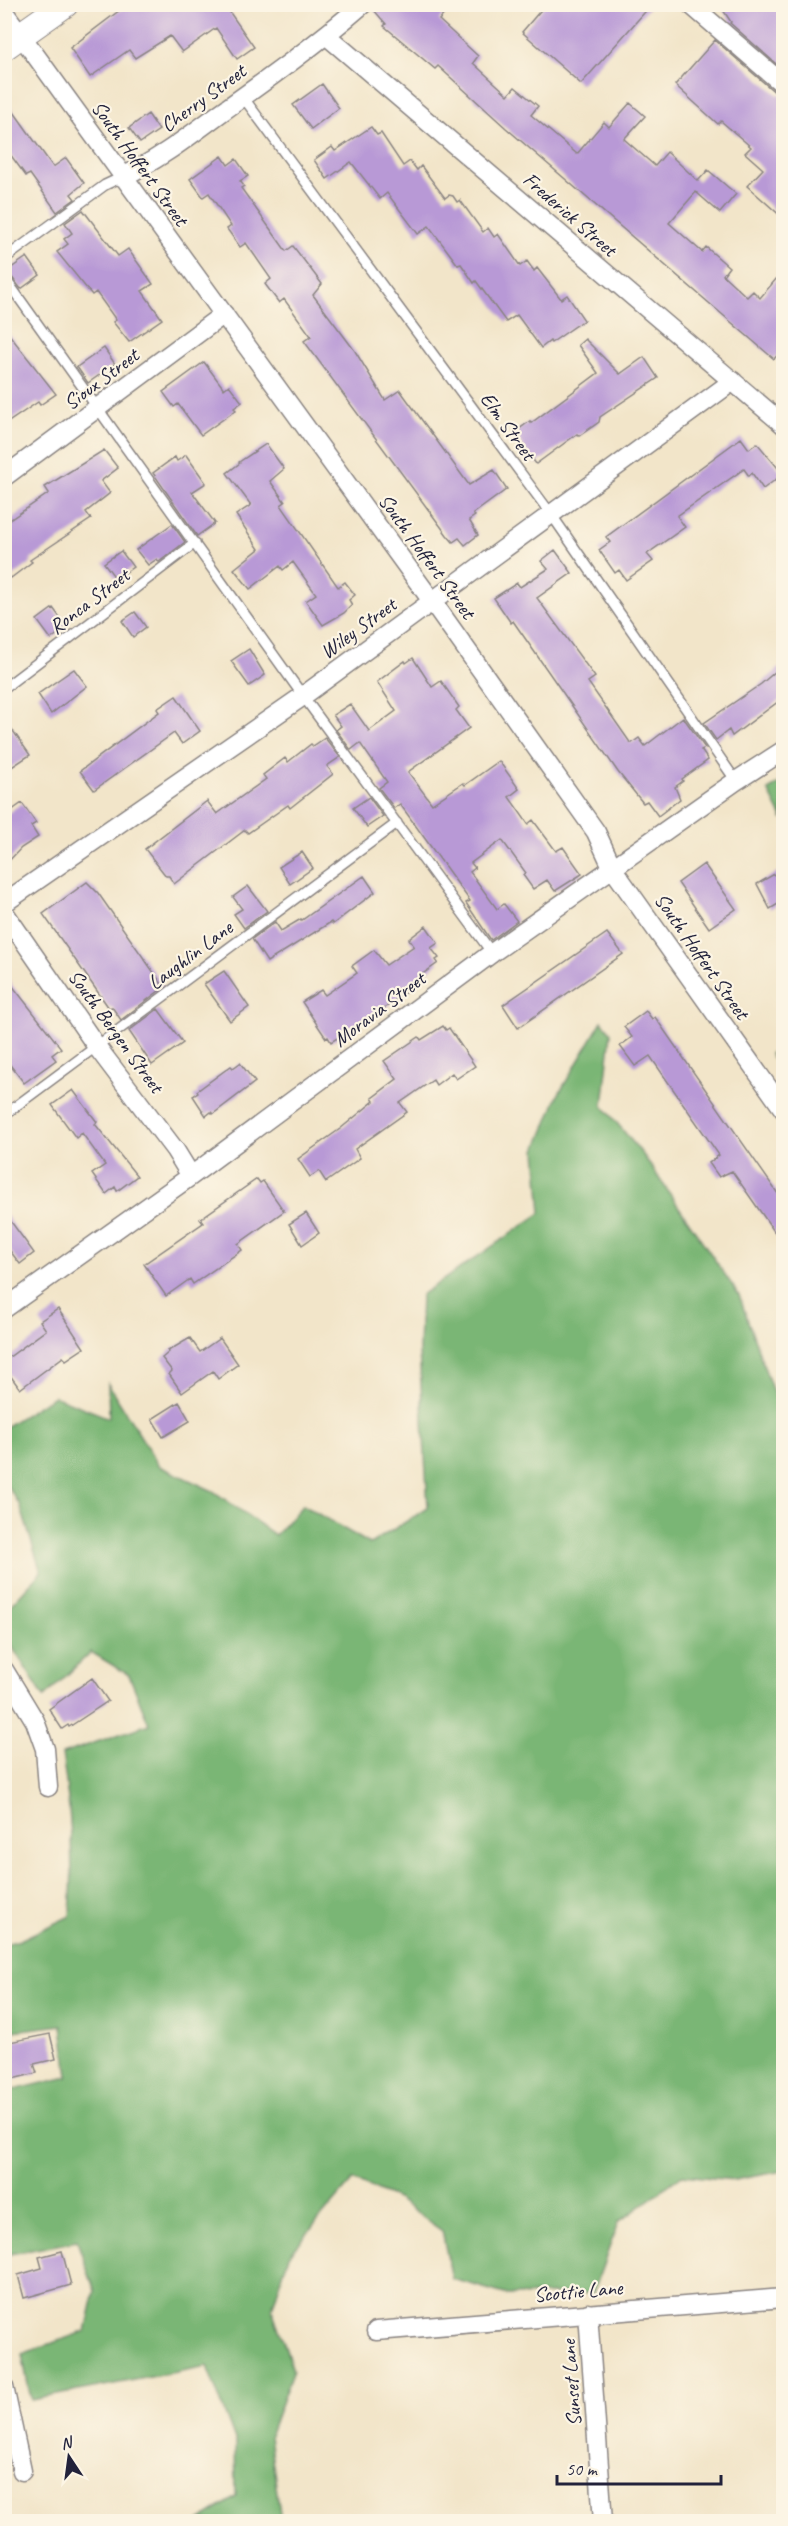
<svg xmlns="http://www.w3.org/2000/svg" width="788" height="2526" viewBox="0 0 788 2526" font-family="Caveat,sans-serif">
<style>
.forest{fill:#7ab675;stroke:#4e6c58;stroke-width:1.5}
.building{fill:#b899d6}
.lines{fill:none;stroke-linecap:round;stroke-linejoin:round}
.lane-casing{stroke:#8a8482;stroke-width:12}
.street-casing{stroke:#8a8482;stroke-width:21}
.secondary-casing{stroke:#8a8482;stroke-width:28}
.lane{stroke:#fff;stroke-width:9}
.street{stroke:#fff;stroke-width:18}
.secondary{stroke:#fff;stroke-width:26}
.labels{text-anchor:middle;stroke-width:4.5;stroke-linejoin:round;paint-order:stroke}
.street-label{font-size:21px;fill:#22223b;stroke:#fcf5e5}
</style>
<rect width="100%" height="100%" fill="#fcf5e5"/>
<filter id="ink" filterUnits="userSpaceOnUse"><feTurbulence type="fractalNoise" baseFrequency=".0167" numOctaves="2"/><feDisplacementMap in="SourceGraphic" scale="12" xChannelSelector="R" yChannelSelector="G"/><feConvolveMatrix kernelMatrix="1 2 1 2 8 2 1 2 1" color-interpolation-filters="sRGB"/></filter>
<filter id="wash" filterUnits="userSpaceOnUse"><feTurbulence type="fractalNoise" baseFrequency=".008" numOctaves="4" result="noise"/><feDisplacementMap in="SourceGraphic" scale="24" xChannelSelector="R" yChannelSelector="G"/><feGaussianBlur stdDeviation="1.35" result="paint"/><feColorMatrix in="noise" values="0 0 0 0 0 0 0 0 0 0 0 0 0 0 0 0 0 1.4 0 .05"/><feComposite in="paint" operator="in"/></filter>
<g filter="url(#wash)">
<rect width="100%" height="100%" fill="#f2e5c9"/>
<path class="forest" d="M783 781V820L768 790Z
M602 1021 611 1033 603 1106 644 1156 739 1295 774 1395 783 1408V2171L735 2180 682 2175 618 2223 593 2293 508 2295 452 2279 442 2231 397 2199 353 2180 289 2255 272 2309 293 2370 269 2436 281 2521H199L236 2497 235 2440 207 2366 31 2400 22 2354 86 2331 95 2291 77 2241 5 2255V2092L68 2077 62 2025 5 2032V1944L20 1940 70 1916C74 1859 71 1811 62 1754L149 1724 129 1675 91 1652 44 1697 5 1636V1611L41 1572 20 1505 5 1483V1427L54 1396 109 1418 108 1384 159 1466 213 1491 275 1535 303 1505 370 1544 428 1508 419 1350 421 1295 541 1213 536 1150 558 1095Z
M783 1045V1073L770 1054Z"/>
<g id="blocks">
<path class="building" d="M128 4H224L254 47 237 59 216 28 182 52 170 36 135 58 129 50 90 77 70 48Z
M374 4H453L439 20 478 56 473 63 508 95 515 87 538 106 531 115 577 154 604 122 609 127 630 103 645 116 624 139 655 166 667 152 698 181 708 170 736 194 720 213 696 192 669 223 702 252 706 247 729 267 723 275 747 297 753 291 760 298 783 271V349L774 359 767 353 506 128 438 66 435 69 384 26 386 24 373 9Z
M546 4H652L581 84 522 32Z
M719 4H783V70L730 23 731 22Z
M715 40 777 94 783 96V218L747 186 763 169 745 153 751 147 721 121 718 124 675 85Z
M322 84 339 108 311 129 293 105Z
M4 98 53 167 66 158 84 183 71 194 75 199 57 212 30 174 26 176 4 146Z
M148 114 159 130 140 143 129 128Z
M371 127 377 135 381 133 403 166 410 161 417 170 421 166 445 198 449 195 453 196 457 202 460 200 483 232 488 228 494 237 498 234 520 266 527 261 534 271 537 268 561 299 567 295 584 320 551 343 550 341 541 348 517 315 506 322 476 281 474 283 461 264 458 265 429 226 418 234 387 193 380 199 351 162 327 179 314 160 332 147 335 151Z
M222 156 228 165 236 159 248 176 240 181 244 186 241 188 286 251 293 246 322 284 313 295 355 351 385 400 400 390 469 485 494 470 507 489 473 514 475 516 469 520 478 535 465 545 459 538 453 542 447 535 304 341 311 336 284 299 279 303 265 284 271 279 246 243 240 247 227 229 231 226 209 193 203 197 190 179Z
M83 210 118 256 128 249 153 284 142 291 162 319 129 342 113 322 116 320 96 292 92 295 57 252 68 244 64 239 72 233 65 223Z
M27 257 40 275 21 289 7 271Z
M4 328 56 394 40 405 38 402 4 425Z
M585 339 620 374 644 357 658 378 600 417 599 422 579 436 577 434 536 464 514 433 530 421 531 423 598 373 578 345Z
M104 348 115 364 88 383 77 367Z
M204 362 224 389 229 385 242 402 234 408 236 410 201 435 178 404 174 407 163 392Z
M741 438 749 449 757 443 783 474 763 489 752 473 749 476 744 469 677 516 685 527 647 554 653 561 626 580 619 570 615 573 599 550 610 542 606 537Z
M266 444 284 469 270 481 285 502 281 505 338 587 345 582 355 595 349 600 352 605 344 613 323 625 306 601 316 594 293 562 283 570 280 566 250 589 234 569 259 549 236 515 251 505 227 473 240 463 239 462Z
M104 450 118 468 101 481 110 493 86 512 91 519 30 560 32 562 11 578 4 569V524L49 493 45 487Z
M186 455 206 483 192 492 215 523 197 536 153 473 175 457 177 461Z
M172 524 185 542 159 562 157 559 148 565 136 550Z
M555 550 572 573 537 598 595 677 588 682 629 741 632 743 639 738 645 746 683 717 705 748 701 750 708 760 682 779 683 781 675 787 680 799 658 816 647 801 643 803 618 772 513 621 511 623 494 598 517 583 520 587 548 569 541 561Z
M121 551 133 567 116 579 104 563Z
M53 608 67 627 51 639 37 620Z
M135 612 146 627 133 637 122 621Z
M249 649 265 675 249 686 231 661Z
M413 658 432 687 441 681 459 707 456 710 469 728 408 772 432 804 463 783 465 785 499 761 519 789 509 797 528 824 533 820 556 851 563 847 582 874 555 891 547 880 533 889 523 875 526 873 502 840 471 863 475 868 470 872 497 909 504 904 517 921 491 940 466 903 470 901 400 804 394 808 379 788 387 782 360 743 351 750 336 730 341 726 333 715 350 704 369 731 396 711 377 682 405 661 406 663Z
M783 665V698L732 736 729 730 716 740 704 723 761 684Z
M74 669 87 686 51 714 38 694Z
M176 696 200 731 182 744 174 733 94 790 80 771 159 712 157 709Z
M4 718 30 755 4 772Z
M325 738 340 757 327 766 333 774 290 808 288 805 248 833 245 830 174 884 169 876H166L145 849 207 801 217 814 266 779 263 775 285 758 288 762 311 744 313 746Z
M369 797 383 816 367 827 353 808Z
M22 803 36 823 31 826 38 837 21 848 4 866V816Z
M302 852 313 868 290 884 279 867Z
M704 864 736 909 709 928 678 883Z
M783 869V901L770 909 757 884Z
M364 876 375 892 333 924 331 922 267 962 252 939 275 922 281 931 301 919 302 920Z
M87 882 98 893 164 987 121 1020 112 1007 109 1008 43 914Z
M248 886 267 911 244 928 234 914 242 909 233 897Z
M426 926 438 943 431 948 439 958 436 960 438 963 403 988 406 992 385 1008 331 1042 328 1037 326 1038 302 1002 321 990 325 995 357 973 352 966 374 950 386 965 414 946 409 939Z
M607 933 623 954 518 1028 503 1005Z
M224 971 249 1007 230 1021 204 984Z
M4 975 61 1048 52 1055 56 1060 24 1083 4 1057Z
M158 1009 183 1043 152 1065 129 1031Z
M646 1011 652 1019 655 1017 783 1201V1244L732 1171 719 1177 709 1163 719 1155 650 1056 635 1066 620 1046 632 1037 624 1027Z
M443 1026 446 1030 449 1028 475 1066 456 1079 452 1073 436 1085 433 1080 400 1103 407 1112 355 1149 360 1158 326 1182 319 1171 310 1177 298 1159 340 1129 374 1101 372 1098 397 1079 384 1061 419 1037 421 1040Z
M240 1063 255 1082 213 1114 211 1112 206 1116 193 1096 198 1093 197 1091 231 1066 233 1068Z
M73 1090 97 1122 95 1124 137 1176 117 1191 115 1187 106 1194 92 1174 105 1165 82 1133 76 1138 52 1105Z
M257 1179 260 1183 263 1181 284 1211 238 1244 242 1250 193 1284 190 1279 166 1296 144 1264 203 1223 200 1219Z
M4 1212 34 1253 20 1264 4 1243Z
M306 1213 319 1233 302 1245 289 1224Z
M58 1309 84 1348 66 1360 63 1357 20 1389 4 1367V1361L46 1330 40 1321Z
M190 1338 200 1352 220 1338 238 1364 218 1379 213 1371 182 1393 169 1374 172 1371 162 1358 169 1352 168 1351Z
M179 1402 190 1421 163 1437 152 1419Z
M92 1678 108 1701 69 1727 68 1725 62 1729 49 1709Z
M50 2034 56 2059 34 2064 37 2073 4 2081V2043Z
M62 2251 71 2285 24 2298 18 2275 42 2268 39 2257Z"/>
</g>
</g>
<g filter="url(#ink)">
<use href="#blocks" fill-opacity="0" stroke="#8a8482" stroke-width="1.5"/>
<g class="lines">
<defs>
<path id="lane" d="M243 97 551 514 736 781
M4 259 105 185 122 177
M4 277 303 696 492 953
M4 688 195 543
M4 1115 397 823"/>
<path id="street" d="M690 4 784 85
M4 12 432 601 596 832 613 869 784 1110
M327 36 784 425
M122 177C157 161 188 137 219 114 268 79 317 44 363 4
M4 477 224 314
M4 903 303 696 733 381
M4 912 97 1047 175 1150 191 1176
M4 1309 191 1176 492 953 736 781 784 750
M4 1670 35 1721 45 1749 48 1787
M588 2313 603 2522
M376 2331 784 2298
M4 2387 22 2471"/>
<path id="secondary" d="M4 47 65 4"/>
</defs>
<use href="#lane" class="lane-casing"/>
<use href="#street" class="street-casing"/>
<use href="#secondary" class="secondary-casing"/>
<use href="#lane" class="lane"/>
<use href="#street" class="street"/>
<use href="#secondary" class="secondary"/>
</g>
</g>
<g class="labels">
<g class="street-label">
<text transform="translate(203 98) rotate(-36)" y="7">Cherry Street</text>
<text transform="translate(140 163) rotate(54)" y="7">South Hoffert Street</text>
<text transform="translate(570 214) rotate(41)" y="7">Frederick Street</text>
<text transform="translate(101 379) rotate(-37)" y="7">Sioux Street</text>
<text transform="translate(508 426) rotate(54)" y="7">Elm Street</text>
<text transform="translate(427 556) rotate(54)" y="7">South Hoffert Street</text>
<text transform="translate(89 601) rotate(-37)" y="7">Ronca Street</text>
<text transform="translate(358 628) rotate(-36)" y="7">Wiley Street</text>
<text transform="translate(190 955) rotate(-37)" y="7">Laughlin Lane</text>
<text transform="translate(702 956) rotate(55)" y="7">South Hoffert Street</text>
<text transform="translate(379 1009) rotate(-37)" y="7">Moravia Street</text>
<text transform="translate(116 1031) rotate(54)" y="7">South Bergen Street</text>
<text transform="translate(578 2291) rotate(-5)" y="7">Scottie Lane</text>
<text transform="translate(571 2383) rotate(-94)" y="7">Sunset Lane</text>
</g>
</g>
<rect width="788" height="2526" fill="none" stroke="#fcf5e5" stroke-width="24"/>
<g transform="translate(69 2457) rotate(347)" stroke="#fcf5e5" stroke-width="4.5" paint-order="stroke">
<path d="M0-4.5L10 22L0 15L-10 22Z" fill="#22223b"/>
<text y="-9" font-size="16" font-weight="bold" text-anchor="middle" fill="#22223b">N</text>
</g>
<path d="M557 2475v9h164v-9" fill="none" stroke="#22223b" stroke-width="3"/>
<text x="566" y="2475" font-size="18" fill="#22223b" stroke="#fcf5e5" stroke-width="4.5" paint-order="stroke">50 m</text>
</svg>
